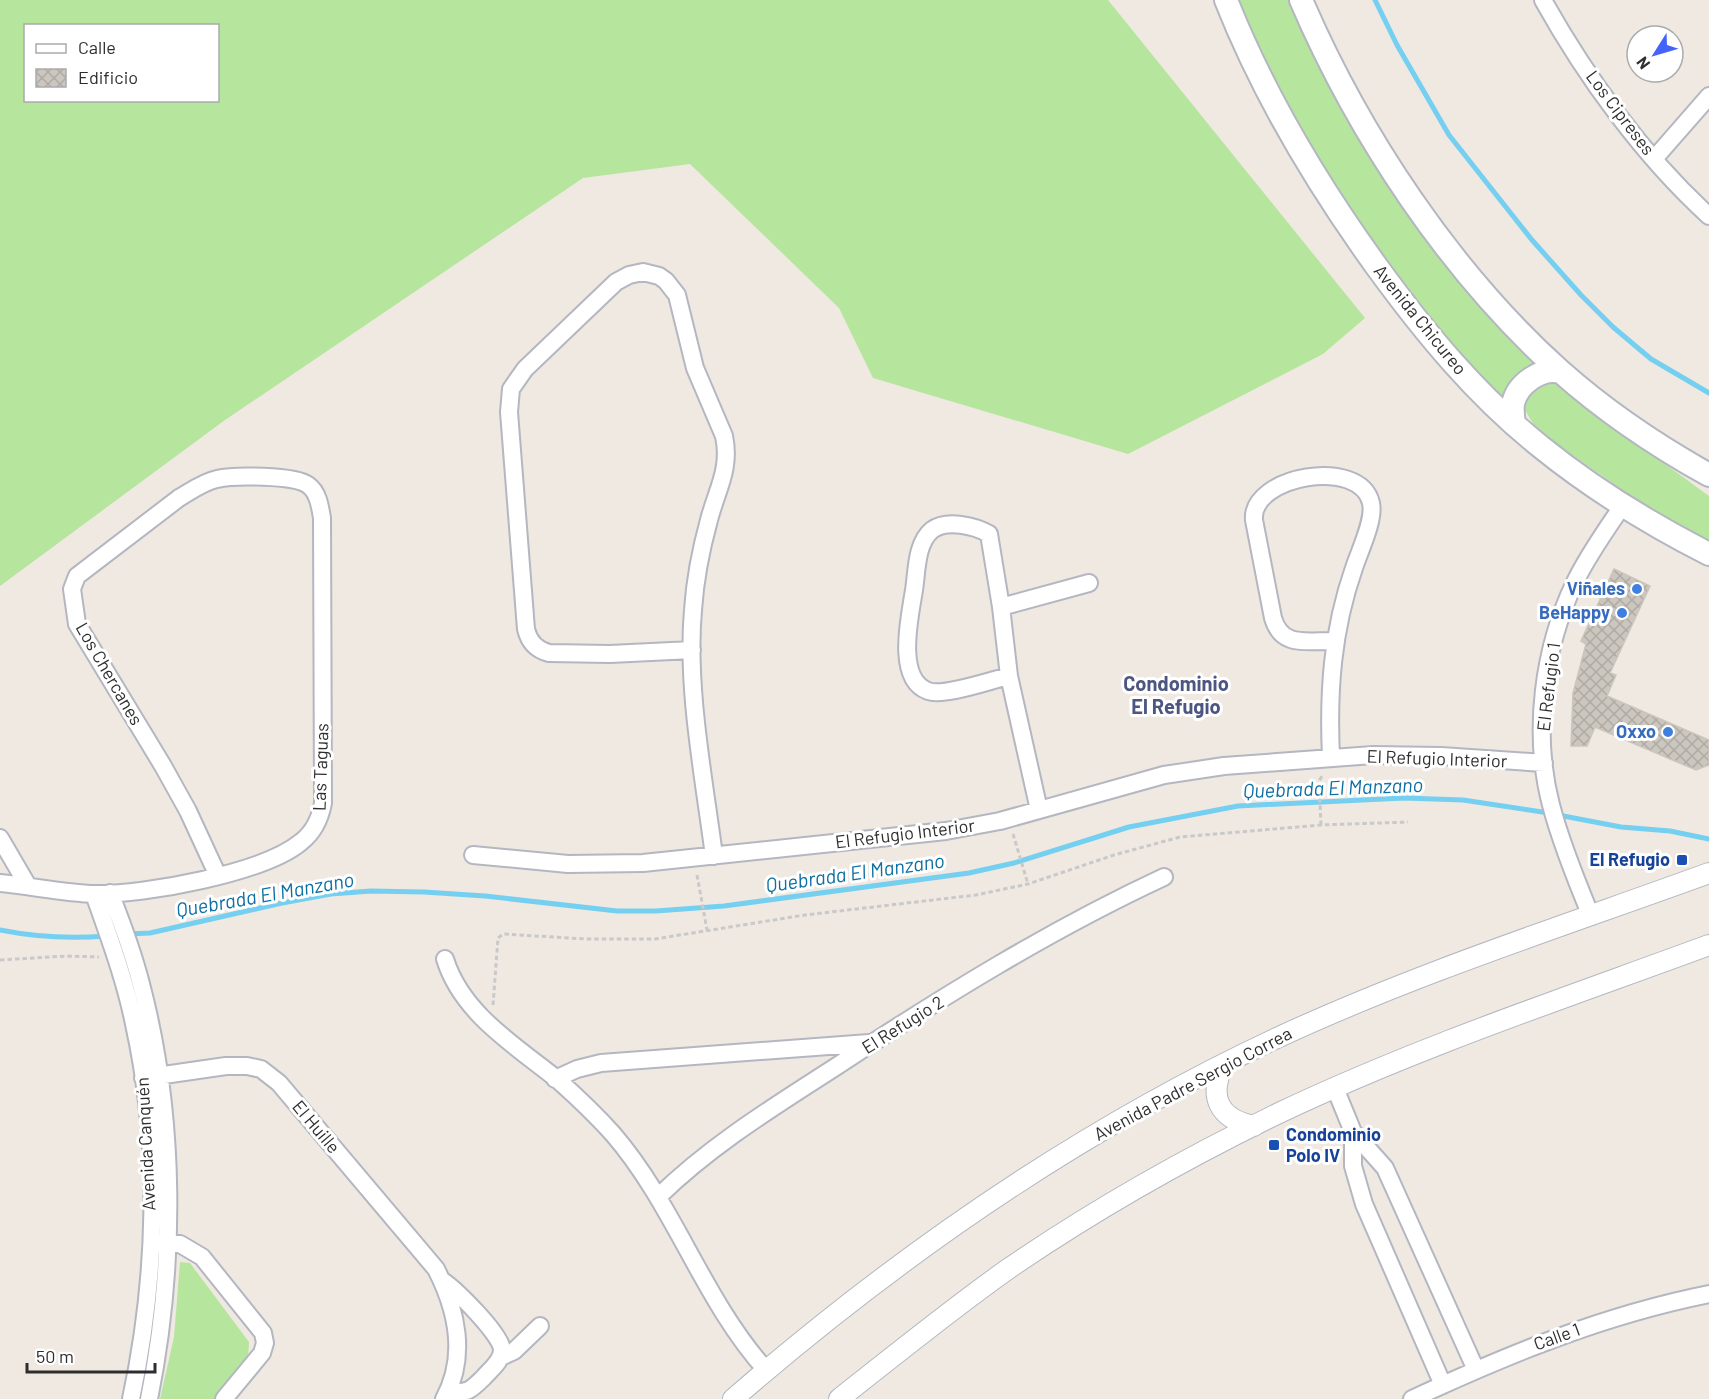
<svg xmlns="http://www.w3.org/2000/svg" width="1709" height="1399" viewBox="0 0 1709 1399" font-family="Barlow,sans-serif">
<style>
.grass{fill:#b6e59e;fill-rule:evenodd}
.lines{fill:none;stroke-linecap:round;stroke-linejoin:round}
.stream{stroke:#75cff0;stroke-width:5}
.building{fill:url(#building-cross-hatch);stroke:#cbc5ba;stroke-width:1.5}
.minor-casing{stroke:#b4b7c1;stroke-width:20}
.tertiary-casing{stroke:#b4b7c1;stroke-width:22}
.secondary-casing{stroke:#b4b7c1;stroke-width:26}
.path{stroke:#c9c9c9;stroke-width:3;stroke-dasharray:4.5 3;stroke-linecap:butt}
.minor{stroke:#fff;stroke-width:16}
.tertiary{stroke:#fff;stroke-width:20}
.secondary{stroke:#fff;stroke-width:22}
.shop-dot{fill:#3f7fe0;stroke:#fff;stroke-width:2}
.transit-dot{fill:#1a4fb4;stroke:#fff;stroke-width:2}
.labels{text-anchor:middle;stroke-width:6;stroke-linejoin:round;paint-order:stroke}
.street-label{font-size:18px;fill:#2e2e2e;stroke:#fff}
.shop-label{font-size:18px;font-weight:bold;fill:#366cbe;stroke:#fff;text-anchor:end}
.transit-label{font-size:18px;font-weight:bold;fill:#164399;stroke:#fff;text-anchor:end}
.neighbourhood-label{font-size:20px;font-weight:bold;fill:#4d5680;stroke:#fff}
.water-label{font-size:20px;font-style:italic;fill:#0d6fa3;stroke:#fff}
</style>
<defs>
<pattern id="building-cross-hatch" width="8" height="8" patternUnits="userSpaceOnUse" patternTransform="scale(1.5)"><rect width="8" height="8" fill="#cbc7bf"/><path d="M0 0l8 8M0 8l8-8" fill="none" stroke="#afaba4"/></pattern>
</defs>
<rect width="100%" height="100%" fill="#efe9e1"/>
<path class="grass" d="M0 0H1108L1365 318 1323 354 1128 454 873 378 839 308 690 164 583 178 225 420 0 586ZM26 26H218V100H26Z
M1238 0H1290L1304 35 1347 115 1470 293 1539 366 1505 401 1476 371 1395 278 1353 220 1289 112Z
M1552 378 1584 405 1709 496V544L1673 525 1545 436 1535 427 1522 405V395Z
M180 1262 190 1263 249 1342 248 1359 215 1399H160L174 1337Z"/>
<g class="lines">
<path class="stream" d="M1375 0 1397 45 1449 135 1532 240 1581 295 1613 327 1651 359 1709 393
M1558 815 1621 827 1670 831 1709 839
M0 930C35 937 70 939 106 936
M127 934 150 933 282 903 331 894 371 891 424 892 485 896 617 911H656L724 906 969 873 1014 863 1129 827 1238 806 1404 798 1463 800 1549 813"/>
</g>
<path class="building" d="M1614 569 1650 586 1610 673 1616 675 1607 696 1709 740V765L1696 770 1595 727 1587 746H1571L1573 693 1586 644 1581 641Z"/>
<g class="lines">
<defs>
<path id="minor" d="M1543 0C1586 77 1644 157 1709 216
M1654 159 1709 96
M1001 607 1089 583
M692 650 610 654 549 653C537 650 529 642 526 629L509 412 511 389 525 369 616 282 629 275 643 272 659 276 666 281 677 295 695 368 724 436C731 469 717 489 709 520 701 549 695 580 693 610 686 688 704 778 714 856
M1009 676C991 680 944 697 928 691 895 679 910 616 914 590 917 571 916 543 932 530 947 519 975 526 989 534L1001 607 1009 676 1039 810
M1331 757C1328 692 1332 631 1354 568 1359 552 1375 520 1371 503 1360 456 1250 476 1254 520L1273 618C1282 649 1308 640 1335 641
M0 838 28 886
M473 855 568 864 643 863 946 831 1000 821 1164 775 1224 766 1373 755 1441 756 1544 763
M0 883C31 886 64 893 95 894 144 895 264 873 301 842 314 832 320 819 323 803L322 518C320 506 318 492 308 485 295 475 233 475 217 479 203 482 191 491 179 498L77 576 72 589 77 624 163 766 188 811 218 876
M110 893C122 923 133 953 141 984 176 1117 176 1265 149 1399
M94 894C109 937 125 979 134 1024 161 1146 157 1278 131 1399
M1591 916C1576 880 1561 843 1551 805 1532 732 1543 649 1575 582 1588 555 1606 530 1623 505
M445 959C462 1014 516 1046 558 1080 577 1097 596 1115 613 1134 675 1206 703 1300 766 1370
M143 1078 226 1066H247L261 1069 279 1083 436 1269C457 1310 467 1357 444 1399
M555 1079 577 1069 601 1063 869 1043
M1335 1088 1353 1132V1166L1364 1204 1443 1385
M1353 1132 1385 1168 1476 1370
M658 1197C711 1145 775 1106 837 1066 942 997 1050 930 1164 877
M157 1243 180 1244 202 1257 263 1333 265 1343 262 1353 224 1399
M443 1281C456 1290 502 1335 502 1350 502 1361 491 1369 484 1377 471 1390 468 1394 448 1391
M501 1357 514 1351 540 1326
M1412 1399C1509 1354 1604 1315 1709 1294"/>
<path id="tertiary" d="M1224 1064C1208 1096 1218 1119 1254 1126
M733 1399C899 1255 1079 1130 1279 1037 1417 973 1566 925 1709 873
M839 1399C895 1355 950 1310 1008 1269 1094 1210 1186 1158 1279 1113 1418 1047 1565 998 1709 945"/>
<path id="secondary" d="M1226 0C1264 96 1317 184 1377 267 1425 333 1477 396 1541 447 1593 489 1650 524 1709 554
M1301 0C1359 135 1450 272 1560 371 1605 411 1657 446 1709 475
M1514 424C1513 417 1512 411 1513 404 1517 384 1541 367 1561 372"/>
</defs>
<use href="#minor" class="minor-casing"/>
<use href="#tertiary" class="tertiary-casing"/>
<use href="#secondary" class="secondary-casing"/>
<path class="path" d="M1321 825 1319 781 1322 776
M1013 834 1028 884
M697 875 707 930
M0 960 67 956 99 957
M493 1005 498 938 503 934 586 939H655L805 915 976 895 1028 884 1114 855 1180 837 1321 825 1408 822"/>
<use href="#minor" class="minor"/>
<use href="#tertiary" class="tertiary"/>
<use href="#secondary" class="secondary"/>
</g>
<g class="shop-dot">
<circle cx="1637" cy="589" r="6"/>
<circle cx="1622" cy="613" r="6"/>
<circle cx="1668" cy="732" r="6"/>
</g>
<g class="transit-dot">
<rect x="1676" y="854" width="12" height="12" rx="3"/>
<rect x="1268" y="1139" width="12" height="12" rx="3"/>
</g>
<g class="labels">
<g class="street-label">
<text transform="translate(1620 113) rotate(53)" y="6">Los Cipreses</text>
<text transform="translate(1420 320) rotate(51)" y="6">Avenida Chicureo</text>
<text transform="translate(109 674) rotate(60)" y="6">Los Chercanes</text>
<text transform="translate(1549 687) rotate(-83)" y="6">El Refugio 1</text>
<text transform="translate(1437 759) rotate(2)" y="6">El Refugio Interior</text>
<text transform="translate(321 767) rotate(-88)" y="6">Las Taguas</text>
<text transform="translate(905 834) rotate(-7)" y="6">El Refugio Interior</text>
<text transform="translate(903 1025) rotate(-32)" y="6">El Refugio 2</text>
<text transform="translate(1193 1084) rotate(-28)" y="6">Avenida Padre Sergio Correa</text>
<text transform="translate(316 1127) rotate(50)" y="6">El Huille</text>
<text transform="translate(146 1144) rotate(-93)" y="6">Avenida Canquén</text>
<text transform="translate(1557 1337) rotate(-20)" y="6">Calle 1</text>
</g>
<g class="shop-label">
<text x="1625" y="595">Viñales</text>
<text x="1610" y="619">BeHappy</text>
<text x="1656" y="738">Oxxo</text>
</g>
<g class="transit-label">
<text x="1670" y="866">El Refugio</text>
<text x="1286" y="1141" text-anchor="start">Condominio<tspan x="1286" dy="21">Polo IV</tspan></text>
</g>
<g class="neighbourhood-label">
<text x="1176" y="691">Condominio<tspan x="1176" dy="23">El Refugio</tspan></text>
</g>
<g class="water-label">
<text transform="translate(1333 788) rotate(-2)" y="7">Quebrada El Manzano</text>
<text transform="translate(855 873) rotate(-8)" y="7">Quebrada El Manzano</text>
<text transform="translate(265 895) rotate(-10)" y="7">Quebrada El Manzano</text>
</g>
</g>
<rect x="24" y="24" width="195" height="78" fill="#ffffff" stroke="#ababab" stroke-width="1.5"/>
<rect x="36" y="44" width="30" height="9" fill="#ffffff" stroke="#ababab" stroke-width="1.5"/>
<text x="78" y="54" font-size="18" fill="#2e2e2e">Calle</text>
<rect x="36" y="69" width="30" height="18" fill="url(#building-cross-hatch)" stroke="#ababab" stroke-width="1.5"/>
<text x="78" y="84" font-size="18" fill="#2e2e2e">Edificio</text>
<g transform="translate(1655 54) rotate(233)"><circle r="28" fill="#ffffff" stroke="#ababab" stroke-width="1.5"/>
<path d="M0-4.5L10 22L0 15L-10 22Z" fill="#4264fb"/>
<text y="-9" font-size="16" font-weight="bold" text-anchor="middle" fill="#2e2e2e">N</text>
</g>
<path d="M27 1363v9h128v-9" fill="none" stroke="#2e2e2e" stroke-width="3"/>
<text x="36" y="1363" font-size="18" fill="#2e2e2e" stroke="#ffffff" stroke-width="4.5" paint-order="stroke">50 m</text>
</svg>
